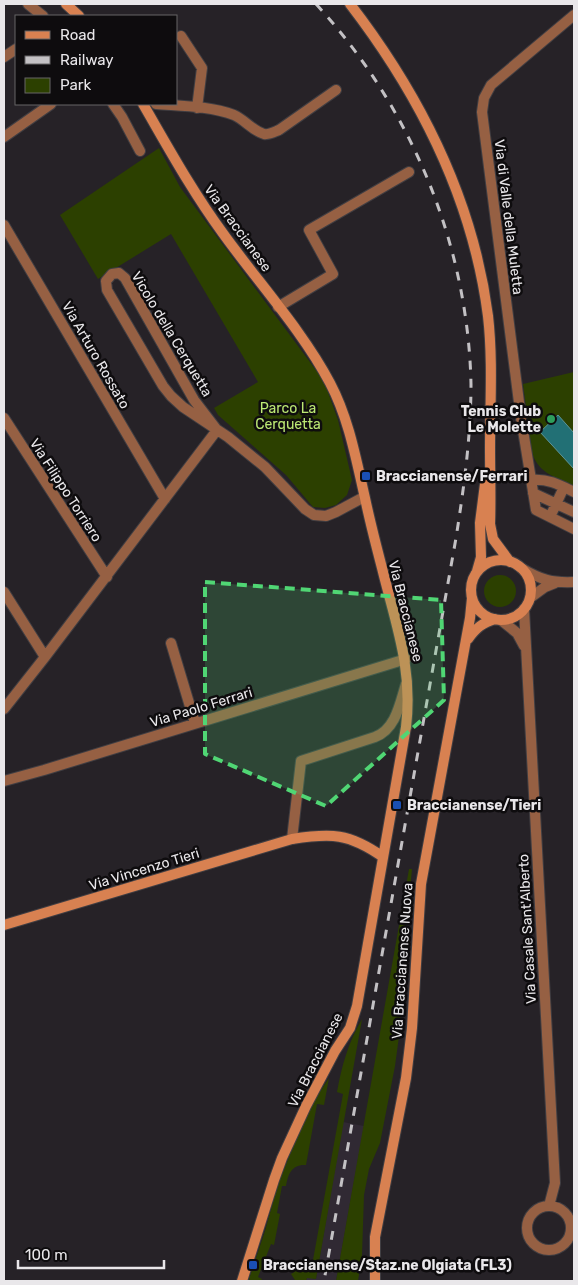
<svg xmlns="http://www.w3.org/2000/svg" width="578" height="1285" viewBox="0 0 578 1285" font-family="Rubik,sans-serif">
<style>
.built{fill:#302933}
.green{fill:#2c4000}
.water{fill:#227075;stroke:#5e9498}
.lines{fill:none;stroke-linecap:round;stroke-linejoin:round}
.street-casing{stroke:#413e42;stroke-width:12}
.secondary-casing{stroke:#413e42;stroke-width:12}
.street{stroke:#966043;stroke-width:10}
.secondary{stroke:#d88151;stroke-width:10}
.rail{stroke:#c3c1c4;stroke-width:3;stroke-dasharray:9 9;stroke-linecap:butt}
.marked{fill:#50d674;fill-opacity:0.2;stroke:#50d674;stroke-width:4;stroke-dasharray:10 6;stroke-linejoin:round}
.leisure-dot{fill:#2e9e5b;stroke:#0e0c0e;stroke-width:2}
.transit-dot{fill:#1a4fb4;stroke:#0e0c0e;stroke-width:2}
.labels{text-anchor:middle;stroke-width:5;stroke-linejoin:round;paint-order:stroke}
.street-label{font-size:14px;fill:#e9e7ea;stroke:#0e0c0e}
.park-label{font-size:14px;fill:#bce874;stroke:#0e0c0e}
.poi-label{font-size:14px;font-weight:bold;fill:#e9e7ea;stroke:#0e0c0e;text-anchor:start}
</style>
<rect width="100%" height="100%" fill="#262227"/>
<path class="built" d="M343 1122 364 1126 336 1281H306L307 1277 316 1279Z"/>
<path class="green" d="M159 148 180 187 324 381 338 420 352 480 347 495 336 505 325 508 313 507 286 475 218 415 214 408 258 382 171 234 98 279 60 215Z
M574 372V486C556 477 539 474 532 453L523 384Z
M484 591a16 16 0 1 1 32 0a16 16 0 1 1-32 0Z
M409 869H412L409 900 406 913 400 1029 395 1066 380 1143 369 1169 364 1195 362 1255 358 1281H336Z
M362 1019 316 1279 307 1278 306 1281H294L295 1280 291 1274 313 1260 343 1094 337 1092C342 1065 348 1043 362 1019Z
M329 1078 324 1105 317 1104 306 1165C292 1164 288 1174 286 1186H282L277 1213 280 1214 274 1245 271 1244 258 1277 262 1279 261 1281H250L249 1279 265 1231 278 1184 302 1125 315 1099Z"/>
<path class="water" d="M558 415 574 433V469L540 432Z"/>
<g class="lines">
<defs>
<path id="street" d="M28 4 43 16
M574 15 491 85 484 98 482 112 521 418 536 510 574 529
M181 36 202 68 197 108
M4 57 16 49
M113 104 122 117 140 151
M156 104C181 106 210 106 234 115 245 120 253 131 264 134 269 135 274 132 279 130L336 90
M4 137 51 104
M4 225 165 499
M278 307 333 274 309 230 409 172
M4 418 107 577
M217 430 194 400 125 278 119 273 112 274 106 281 107 290 163 386 171 396 183 407 228 437 265 467 305 509 314 515 326 516 336 512 364 497
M531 480C547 478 560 485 574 492
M533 493 574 512
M550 517 564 487
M521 568C541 580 552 583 574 582
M4 592 45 657
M530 598 545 587 555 583
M524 609 555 1183 549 1206
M501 620 517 633 524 646
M171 643 195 723
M4 709 45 657 217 430
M4 781 44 770 406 659
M292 839 301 761 375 737C396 729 400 703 406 684
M527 1228a22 22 0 1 1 44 0a22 22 0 1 1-44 0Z"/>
<path id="secondary" d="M66 4 79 16
M350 4C420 95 473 200 488 316 493 360 490 404 490 448 490 474 491 499 490 524L493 539 510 562
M143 104C168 147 192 191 222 232 257 281 302 330 330 383 349 419 356 459 365 498 370 522 376 545 382 568 396 625 413 668 406 727L357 1006 350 1028 335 1051 306 1106 282 1158 274 1180 242 1281
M471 590a30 30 0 1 1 60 0a30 30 0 1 1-60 0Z
M477 571 481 557 480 523 485 484
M468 639C476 628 482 623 495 619
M4 925 292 839C331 833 349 833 383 857
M375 1281V1237L406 1078 412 1028 421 884 470 618 472 598"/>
</defs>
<use href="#street" class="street-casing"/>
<use href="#secondary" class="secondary-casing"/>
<use href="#street" class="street"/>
<use href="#secondary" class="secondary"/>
<path class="rail" d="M316 4C411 107 468 244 471 384 471 436 464 487 456 538L324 1281"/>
</g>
<path class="marked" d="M205 582 441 600 444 700 326 806 205 754Z"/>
<circle class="leisure-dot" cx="551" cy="419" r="5"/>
<g class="transit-dot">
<rect x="361" y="471" width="10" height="10" rx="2.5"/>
<rect x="392" y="800" width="10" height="10" rx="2.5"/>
<rect x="248" y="1260" width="10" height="10" rx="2.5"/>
</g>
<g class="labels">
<g class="street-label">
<text transform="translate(509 217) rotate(83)" y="5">Via di Valle della Muletta</text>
<text transform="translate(238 228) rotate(54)" y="5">Via Braccianese</text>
<text transform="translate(172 334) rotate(59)" y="5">Vicolo della Cerquetta</text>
<text transform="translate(96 355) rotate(60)" y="5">Via Arturo Rossato</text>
<text transform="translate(66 490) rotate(57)" y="5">Via Filippo Torriero</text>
<text transform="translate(406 611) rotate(76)" y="5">Via Braccianese</text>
<text transform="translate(201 707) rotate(-17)" y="5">Via Paolo Ferrari</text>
<text transform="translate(144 869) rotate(-17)" y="5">Via Vincenzo Tieri</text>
<text transform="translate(527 929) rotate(-93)" y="5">Via Casale Sant'Alberto</text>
<text transform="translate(402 961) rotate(-86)" y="5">Via Braccianense Nuova</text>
<text transform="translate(315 1060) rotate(-63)" y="5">Via Braccianese</text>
</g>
<g class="park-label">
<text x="288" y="413">Parco La<tspan x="288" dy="16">Cerquetta</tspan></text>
</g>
<g class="poi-label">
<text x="541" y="416" text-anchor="end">Tennis Club<tspan x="541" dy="16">Le Molette</tspan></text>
<text x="376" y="481">Braccianense/Ferrari</text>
<text x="407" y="810">Braccianense/Tieri</text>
<text x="263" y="1270">Braccianense/Staz.ne Olgiata (FL3)</text>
</g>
</g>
<rect width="578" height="1285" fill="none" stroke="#e9e7ea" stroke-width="10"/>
<rect x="15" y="15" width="162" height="90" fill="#0e0c0e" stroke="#666466"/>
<rect x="25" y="31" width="25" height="8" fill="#d88151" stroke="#666466"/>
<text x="60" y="40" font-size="15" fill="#e9e7ea">Road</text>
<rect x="25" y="56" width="25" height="8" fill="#c3c1c4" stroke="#666466"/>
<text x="60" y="65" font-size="15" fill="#e9e7ea">Railway</text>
<rect x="25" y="78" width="25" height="15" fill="#2c4000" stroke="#666466"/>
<text x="60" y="90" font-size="15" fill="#e9e7ea">Park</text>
<path d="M18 1260v8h146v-8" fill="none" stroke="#e9e7ea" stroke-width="2.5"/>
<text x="25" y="1260" font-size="15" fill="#e9e7ea" stroke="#0e0c0e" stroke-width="4" paint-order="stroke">100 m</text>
</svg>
